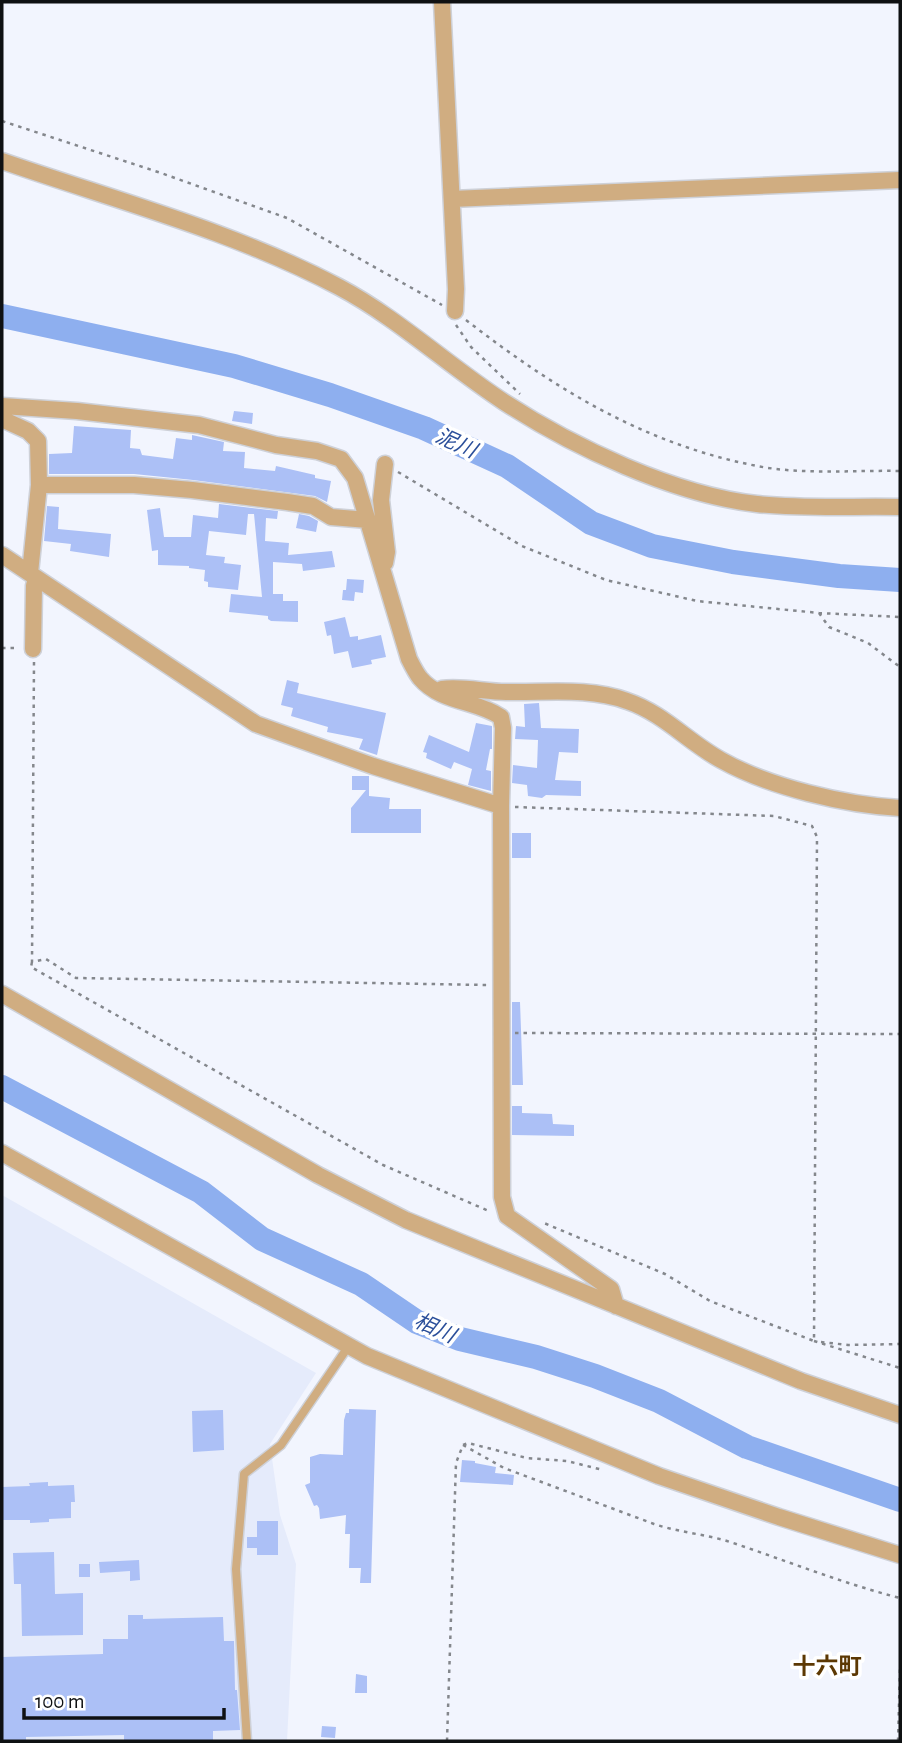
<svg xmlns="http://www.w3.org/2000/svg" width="902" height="1743" viewBox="0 0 902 1743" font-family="'Alegreya Sans','Noto Sans JP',sans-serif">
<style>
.built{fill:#e5ebfb}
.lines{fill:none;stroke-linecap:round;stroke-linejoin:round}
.river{stroke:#8eafef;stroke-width:24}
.building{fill:#acc0f6}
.service-casing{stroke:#ced1d8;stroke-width:11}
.minor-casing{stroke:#ced1d8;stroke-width:19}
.path{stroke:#84878c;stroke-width:2.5;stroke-dasharray:3.5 5;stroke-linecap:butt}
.service{stroke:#d0ad81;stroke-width:8}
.minor{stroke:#d0ad81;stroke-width:16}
.labels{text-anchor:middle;stroke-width:7;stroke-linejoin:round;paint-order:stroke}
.water-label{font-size:21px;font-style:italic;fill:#2b4f9a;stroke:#fff}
.quarter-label{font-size:23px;font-weight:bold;fill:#5c3803;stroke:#fff}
</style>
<rect width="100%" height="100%" fill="#f2f5fe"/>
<path class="built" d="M2 1195 316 1373 270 1444 280 1515 296 1564 287 1741H2Z"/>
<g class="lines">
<path class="river" d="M2 316 234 366 330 395 424 428 507 466 591 523 652 546 733 562 839 576 900 580
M2 1087 201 1192 262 1239 361 1284 417 1322 460 1339 536 1357 595 1376 659 1401 747 1447 900 1500"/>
</g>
<path class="building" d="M234 411 253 413 252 424 232 421Z
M74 426 131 430 130 448 140 449 142 455 173 459 176 438 192 440V435L224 442 223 451 245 452 244 468 275 471 276 466 315 475V478L331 481 327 502 315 496 193 480 134 474H49V454L72 453Z
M219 504 278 511 277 519 266 518 265 541 289 543 288 555 332 551 335 567 303 571 302 564 273 562V594H283V601H298V622L271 621 268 619V616L229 612 231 594 262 597 254 514H248L246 535 209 531 206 555 225 557 224 563 241 565 238 590 208 587V582L204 581 205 570 189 568V566L158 565V550L152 551 147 510 160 508 164 537H191L193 515 218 518Z
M47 506 59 507 58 529 111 534 109 557 70 551 71 544 44 541Z
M299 514 309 516 318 521 316 532 296 528Z
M347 579 364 580 363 593 355 592 354 601 342 600 343 590H346Z
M345 617 350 637 358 636V640L381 635 386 657 371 660 372 664 352 668 348 651 334 654 331 635 327 636 324 622Z
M287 680 299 683 297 693 386 713 377 755 359 749 363 739 327 732 328 727 291 716 293 708 281 705Z
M539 703 541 728 579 729 578 753 559 752 555 780 581 781V796L546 795 542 798 528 796 527 785 512 783 513 765 537 768 538 740 515 739 516 726 525 727 524 704Z
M476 723 492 726V749H490L486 770 491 771V791L468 785 472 769 454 762 451 769 426 758 427 753 423 752 429 735 469 752Z
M352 776H369V796L390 798 389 809H421V833H351V808L366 790H352Z
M512 833H531V858H512Z
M512 1002H520L523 1085H512Z
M512 1106H522V1113L552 1114 553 1124 574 1125V1136L512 1135Z
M349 1409 376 1410 371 1583H360L361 1568H349L350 1534H345L346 1515 320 1519 319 1508 317 1505 314 1506 305 1485 310 1483V1457L320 1454 343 1455 344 1420 346 1413H349Z
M223 1410 224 1450 193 1452 192 1411Z
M462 1460 475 1461V1463L496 1467 495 1473 514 1475 513 1485 460 1482Z
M48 1482V1486L74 1485 75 1502H71V1518L49 1519V1522L30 1523V1520H2V1487L30 1486 29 1483Z
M257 1521H278V1555H257V1548H247V1537H257Z
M54 1552 55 1594 83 1593V1635L22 1636 21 1584H14L13 1553Z
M139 1560 140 1580 130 1581V1571L100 1573 99 1562Z
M79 1564H90V1577H79Z
M128 1615H143V1619L223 1617 224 1641H234L235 1690H237L240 1730 213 1731V1741H124V1735L26 1737V1741H2V1657L103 1654V1639H128Z
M356 1674 367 1676V1693H355Z
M322 1726 336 1727 335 1738 321 1737Z"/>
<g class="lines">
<defs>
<path id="service" d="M247 1741 236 1569 244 1474 281 1445 348 1347"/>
<path id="minor" d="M442 2 456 289 455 311
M2 161C114 200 233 231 339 287 396 317 449 366 504 402 573 447 675 495 757 504 804 509 853 506 900 507
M452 199 900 180
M2 406 77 411 199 425 276 445 317 451 341 459 355 478 409 659C412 665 416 673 420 678 441 703 476 700 501 717L503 728 501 806 502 1197 507 1216 611 1289 616 1306
M2 419 28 431 38 441 39 485 30 573
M385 464 381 500 387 552 385 563
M39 485H134L192 490 287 502 313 506 331 517 368 520
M2 555 256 724 373 766 501 806
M33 649 34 586 36 578
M442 689C461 686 486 692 506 692 546 693 589 687 627 701 663 713 688 742 721 760 769 787 845 805 900 808
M2 994 318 1175 406 1220 801 1381 900 1415
M2 1153 367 1356 659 1476 779 1517 900 1555"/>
</defs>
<use href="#service" class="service-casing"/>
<use href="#minor" class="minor-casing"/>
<path class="path" d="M2 121 161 173 287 218 442 305
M466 320C555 389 644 444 757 466 803 475 854 470 900 471
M456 325 471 347 520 394
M398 472 522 546 606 580 697 601 819 613 900 617
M819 613 829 627 868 643 900 667
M2 648H19
M34 662 32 962 46 959 76 978 487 985
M515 807 774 816 812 826 817 837 814 1341 710 1301 665 1274 544 1223
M32 962 31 967 383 1165 491 1212
M515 1033 900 1034
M814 1341 900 1368
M821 1342 848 1345 900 1344
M463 1445 504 1468 654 1524C678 1532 703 1534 727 1541 785 1560 841 1583 900 1598
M447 1741 456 1463 463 1445 468 1443 527 1458 567 1461 603 1470
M898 1741 900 1668"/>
<use href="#service" class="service"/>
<use href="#minor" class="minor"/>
</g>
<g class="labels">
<g class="water-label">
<text transform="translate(456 443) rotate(24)" y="7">泥川</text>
<text transform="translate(435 1328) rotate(24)" y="7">相川</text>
</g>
<g class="quarter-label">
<text x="827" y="1674">十六町</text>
</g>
</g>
<rect width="902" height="1743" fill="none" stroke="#0f1113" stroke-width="7"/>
<path d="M24 1708v10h200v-10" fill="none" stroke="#0f1113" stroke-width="3.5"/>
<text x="35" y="1708" font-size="21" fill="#0f1113" stroke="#ffffff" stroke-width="5" paint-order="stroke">100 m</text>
</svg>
